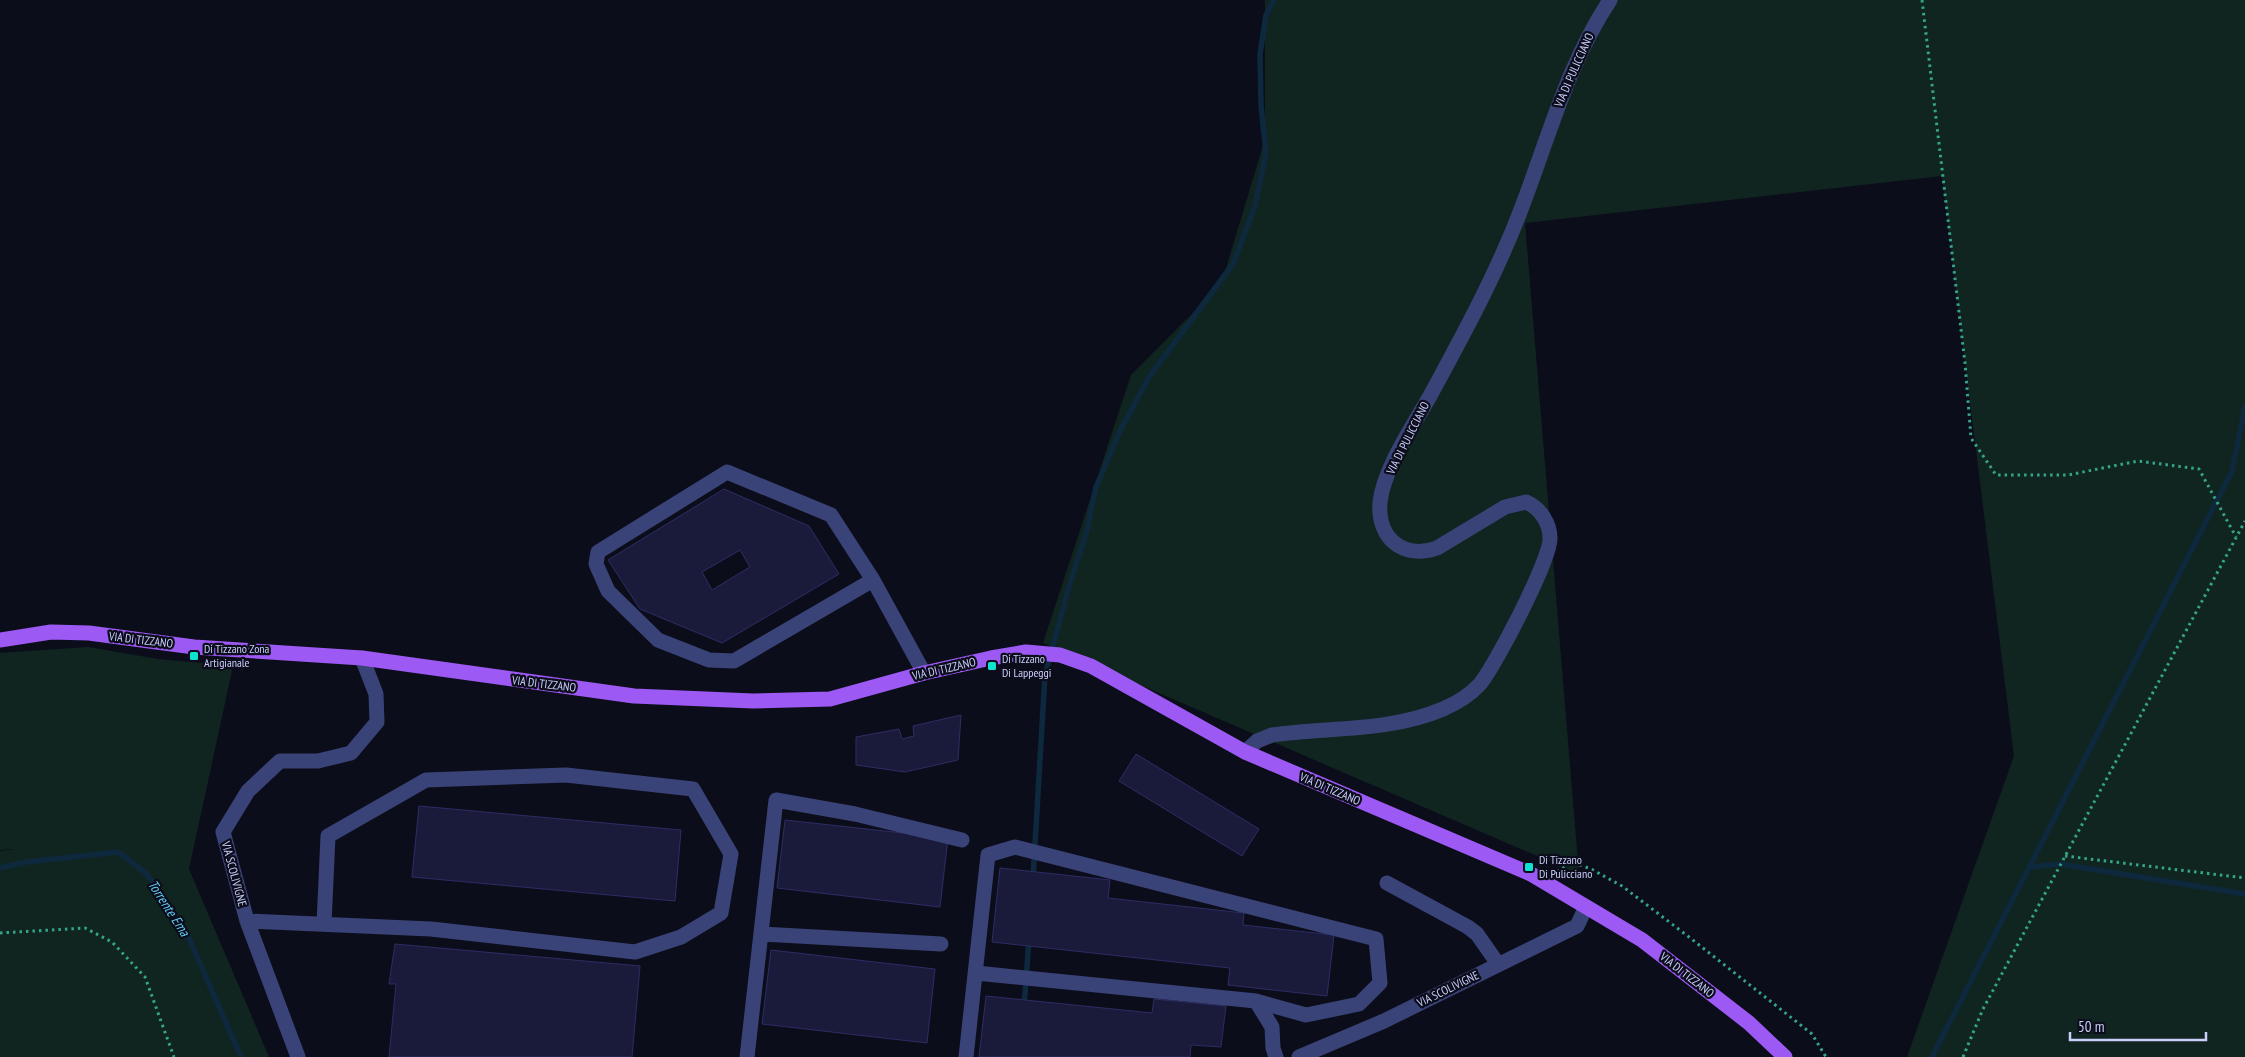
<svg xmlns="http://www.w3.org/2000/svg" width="2245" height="1057" viewBox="0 0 2245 1057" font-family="'PT Sans Narrow',sans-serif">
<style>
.green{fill:#102520}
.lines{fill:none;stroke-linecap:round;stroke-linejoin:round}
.stream{stroke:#0e293d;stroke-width:5.5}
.building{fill:#1a1a3b;stroke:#2e2d65;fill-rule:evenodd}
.path{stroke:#35a58a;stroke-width:3;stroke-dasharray:2.5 4;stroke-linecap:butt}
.minor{stroke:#3a4377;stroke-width:15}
.major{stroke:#9d59f4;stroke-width:15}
.poi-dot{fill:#10e2d0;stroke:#0c0d1b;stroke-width:2}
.labels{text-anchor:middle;stroke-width:4.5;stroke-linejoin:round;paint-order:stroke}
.street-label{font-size:12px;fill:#cacefb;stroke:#0c0d1b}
.poi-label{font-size:12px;fill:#cacefb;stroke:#0c0d1b;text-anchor:start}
.water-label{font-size:14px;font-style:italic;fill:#60cbf4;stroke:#0c0d1b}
</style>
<rect width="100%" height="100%" fill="#0c0d1b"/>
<path class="green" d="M1265 0H2245V1057H1907L2014 756 1942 176 1525 223 1579 874 1043 643 1131 375 1221 285 1265 139Z
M88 647 158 659 233 666 189 869 269 1057H0V851L15 849 0 850V653Z"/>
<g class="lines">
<path class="stream" d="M2030 867 2060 864 2245 894
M0 868 26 862 118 852 147 874 188 936 241 1057
M1033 878 1045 675 1068 590 1087 530 1096 487 1120 431 1149 377 1233 264 1255 206 1266 153 1261 105 1260 54 1266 15 1274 0
M1024 1007 1029 939
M1932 1057 2232 471 2245 407"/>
</g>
<path class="building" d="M724 489 809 526 839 574 722 643 640 609 608 560ZM740 550 750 567 712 590 702 572Z
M961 715 958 760 905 772 856 765V737L899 729 902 739 914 736 913 726Z
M1136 754 1259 829 1242 856 1119 781Z
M419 806 681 830 675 901 412 877Z
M785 820 948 838 940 907 777 888Z
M1000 868 1110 880 1108 898 1244 913 1243 925 1334 935 1327 996 1228 985 1230 968 992 942Z
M395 944 640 966 632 1057H389L396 984H389Z
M771 950 935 969 927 1043 762 1024Z
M986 996 1152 1013 1154 999 1226 1006 1221 1047 1191 1045 1190 1057H979Z"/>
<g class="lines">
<path class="path" d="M1922 0 1965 363 1971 438 1996 475H2068L2138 461 2199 469 2236 537
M2065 856 2245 878
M1557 872 1572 862 1591 869 1622 886 1689 937 1812 1034 1826 1057
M0 933 85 928 112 942 145 977 174 1057
M1963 1057 1983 1009 2245 521"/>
<path class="minor" d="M873 580 734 661 709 660 658 640 608 591 596 564 598 552 727 472 831 515 873 580 924 673
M1245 752 1257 741 1272 735C1329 727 1389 732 1443 709 1457 703 1470 695 1480 684 1495 666 1551 559 1550 538 1550 523 1540 508 1526 502L1505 507 1437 548C1403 560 1377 538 1380 502 1384 468 1413 426 1430 396 1462 337 1496 275 1520 212 1548 140 1567 65 1610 0
M1387 883 1468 927 1477 934 1498 964
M247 921 431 929 635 952 681 937 721 913 731 854 693 789 566 775 426 780 328 836 324 924
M761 934 941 944
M1256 1001 1272 1027 1273 1048 1276 1057
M298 1057 247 921 223 832 248 791 280 761H318L351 753 377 722 376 694 362 658
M747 1057 776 800 855 814 962 840
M966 1057 988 855 1015 847 1376 939 1380 983 1359 1004 1306 1015 1256 1001 976 973
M1299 1057 1384 1021 1577 926 1586 907"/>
<path class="major" d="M0 640 51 632 89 633 194 647 362 658 634 696 753 701 830 699 924 673 991 658 1026 652 1060 655 1091 666 1245 752 1531 874 1642 940 1749 1023 1785 1057"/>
</g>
<g class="poi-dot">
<rect x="189" y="651" width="10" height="10" rx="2.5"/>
<rect x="987" y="661" width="10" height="10" rx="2.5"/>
<rect x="1524" y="862" width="10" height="10" rx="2.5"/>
</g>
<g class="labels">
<g class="street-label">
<text transform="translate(1574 70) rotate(-66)" y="4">VIA DI PULICCIANO</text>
<text transform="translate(1408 438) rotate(-63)" y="4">VIA DI PULICCIANO</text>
<text transform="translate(141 640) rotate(7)" y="4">VIA DI TIZZANO</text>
<text transform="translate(944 669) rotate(-13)" y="4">VIA DI TIZZANO</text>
<text transform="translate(544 684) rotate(7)" y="4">VIA DI TIZZANO</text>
<text transform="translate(1330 789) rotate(23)" y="4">VIA DI TIZZANO</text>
<text transform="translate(234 874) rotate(75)" y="4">VIA SCOLIVIGNE</text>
<text transform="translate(1687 975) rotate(38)" y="4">VIA DI TIZZANO</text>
<text transform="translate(1448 989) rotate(-26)" y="4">VIA SCOLIVIGNE</text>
</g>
<g class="poi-label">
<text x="204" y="653">Di Tizzano Zona<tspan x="204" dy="14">Artigianale</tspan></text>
<text x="1002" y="663">Di Tizzano<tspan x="1002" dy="14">Di Lappeggi</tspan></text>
<text x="1539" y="864">Di Tizzano<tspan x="1539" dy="14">Di Pulicciano</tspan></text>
</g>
<g class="water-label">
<text transform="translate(169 908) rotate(57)" y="5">Torrente Ema</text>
</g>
</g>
<path d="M2070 1032v8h136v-8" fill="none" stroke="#cacefb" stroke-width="2.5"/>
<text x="2078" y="1032" font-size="15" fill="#cacefb" stroke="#0c0d1b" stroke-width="4" paint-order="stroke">50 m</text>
</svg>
